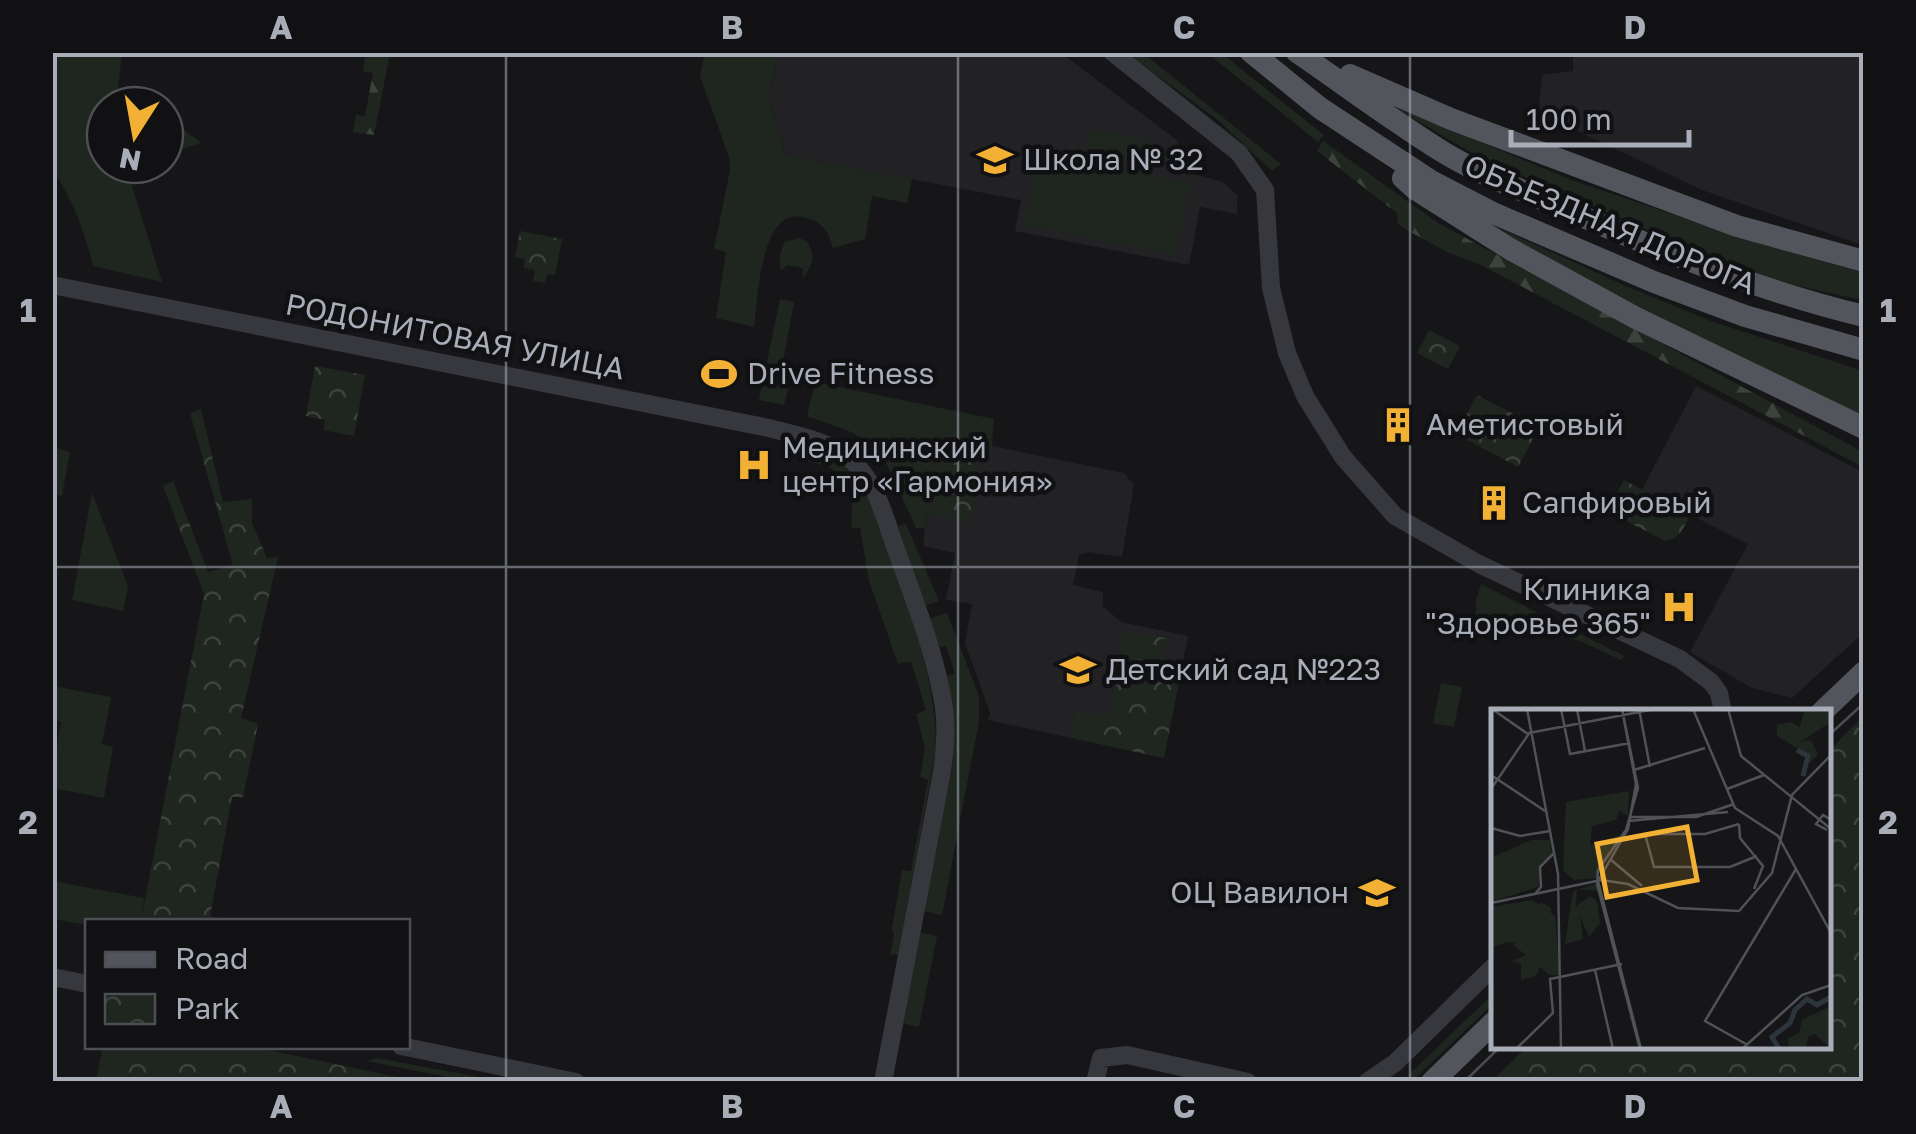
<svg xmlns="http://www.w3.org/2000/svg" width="1916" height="1134" viewBox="0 0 1916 1134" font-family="'Golos Text',sans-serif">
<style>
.built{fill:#222225}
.grass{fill:#1e261f}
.forest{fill:url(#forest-firs)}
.park{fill:url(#park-crowns)}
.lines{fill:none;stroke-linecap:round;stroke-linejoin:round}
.minor{stroke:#37383d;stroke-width:18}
.major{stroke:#53555c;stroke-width:22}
.tram{stroke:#4a4c52;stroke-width:2.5}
.grid{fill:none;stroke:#a8adb8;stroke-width:2.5;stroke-opacity:0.55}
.labels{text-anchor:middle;stroke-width:9;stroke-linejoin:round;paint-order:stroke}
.poi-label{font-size:30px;fill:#a8adb8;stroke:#111113;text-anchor:start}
.street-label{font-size:30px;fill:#a8adb8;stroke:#111113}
.inset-river{fill:none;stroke:#2c353c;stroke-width:5}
.inset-road{fill:none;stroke:#505258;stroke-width:2.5}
.view{fill:#f2b134;fill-opacity:0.15;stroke:#f2b134;stroke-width:5}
.inset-edge{fill:none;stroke:#a8adb8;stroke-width:5}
.neatline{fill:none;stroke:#a8adb8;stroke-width:4}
.grid-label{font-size:32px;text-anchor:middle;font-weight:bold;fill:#a8adb8}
</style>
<defs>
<pattern id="forest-firs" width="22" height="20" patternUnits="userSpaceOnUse" patternTransform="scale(2.5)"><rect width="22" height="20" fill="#1e261f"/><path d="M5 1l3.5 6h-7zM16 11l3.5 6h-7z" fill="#3c433d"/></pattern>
<pattern id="park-crowns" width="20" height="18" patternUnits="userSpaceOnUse" patternTransform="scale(2.5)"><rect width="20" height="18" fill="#1e261f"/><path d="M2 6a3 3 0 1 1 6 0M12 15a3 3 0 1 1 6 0" fill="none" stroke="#3c433d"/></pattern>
</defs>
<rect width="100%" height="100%" fill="#161618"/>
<path class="built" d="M778 53H1061L1178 141 1175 169 1223 182 1237 195V214L1200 207 1189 265 1015 231 1021 200 785 155 769 97Z
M1573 53H1863V245L1702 190 1538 112 1542 75 1573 71Z
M1696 386 1863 472V633L1792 698 1752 688 1690 652 1748 544 1642 490Z
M935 438 992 446 1124 473 1134 485 1122 557 1089 552 1079 555 1073 585 1103 592V606L1121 622 1188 636 1164 758 988 720 990 713 965 643 972 604 946 600 955 553 923 546Z"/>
<path class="grass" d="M52 53H122L117 98 146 105H105V165H129L126 167 162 282 93 266C85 233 72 198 53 171Z
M705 53H778L769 97 785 155 912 179 907 203 872 196 865 239 833 248C828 230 822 221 803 217 760 208 758 298 754 327L716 318 726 252 714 249 730 170 729 157 700 76Z
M1127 53H1143L1281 164 1272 171 1219 121Z
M1207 53H1221L1324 135 1318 142Z
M1387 103 1569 179 1722 231 1863 272V300L1811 289 1740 270 1477 156Z
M165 116 202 143 165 154Z
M1090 129 1148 140 1143 166 1085 154Z
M1038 153 1190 183 1176 255 1024 225Z
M1477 218 1628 287 1711 321 1863 371V416L1590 287Z
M798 238 807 241C816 257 813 264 803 278V268L787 265 781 271C779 259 779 253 785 242Z
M780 299 794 302 781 372 790 381 784 405 759 400Z
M815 382 994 419 992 446 936 438 925 528H916L880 449 851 432 807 416Z
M806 446C847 457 857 476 875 512 901 589 936 666 936 748L899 955 890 954 894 936 892 928 902 870 911 871 928 780 920 777 925 748 916 714 926 710 911 661 898 664 869 581 860 528H851L853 491 830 467 803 460Z
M53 447 70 452 62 496 53 494Z
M92 493 128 586 123 611 72 600Z
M906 524 939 601 924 606 909 566 898 526Z
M1481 584 1624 656 1621 660 1578 640 1476 620V600Z
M947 613 979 696V721L942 915 923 911 952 769 954 739 946 680 947 676 955 673 946 646 938 648 928 619Z
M1441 683 1462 687 1454 727 1433 723Z
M53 686 111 697 102 744 113 747 104 798 53 788V770L61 722 53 719Z
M52 881 144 898 141 921 88 922 87 925 53 919Z
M919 932 937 936 919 1027 901 1023Z
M1493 994V1004L1412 1081H1402Z
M377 1058 393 1061 500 1081H467L366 1061Z"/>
<path class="forest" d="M366 53H390L374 135 353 132 356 115 365 116 373 73 363 71Z
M1323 141 1438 223 1863 452V467L1481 265 1447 252 1403 228 1398 223 1397 213 1317 151Z"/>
<path class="park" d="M520 231 562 239 555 275 547 274 545 283 533 281 535 270 524 268 525 259 515 257Z
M1429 330 1460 346 1448 369 1417 353Z
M315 366 365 375 354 436 323 430 325 420 306 416Z
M1477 395 1521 418 1516 430 1533 439 1518 467 1456 434Z
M201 409 223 502 252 499V523L267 558 278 557 241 718 258 724 243 797H232L210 916 234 921H141L204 594 163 486 173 481 208 572 233 565 190 413Z
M941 447 982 454 970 522 930 515Z
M1624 480 1690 515C1684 527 1680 539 1665 541L1613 514 1611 505Z
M1124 631 1165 638 1160 675 1179 679 1164 758 1072 738 1075 711 1110 716Z
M1863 716V1081H1492L1527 1047 1828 1046 1829 751Z
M103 1046 254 1047 416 1081H96Z"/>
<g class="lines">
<path class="minor" d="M1112 52 1239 153 1265 190 1271 288 1287 353 1305 396 1343 457 1395 516 1479 564 1680 659 1711 682 1719 693 1723 712
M52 285 769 428C801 437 836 441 859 468 879 490 887 525 897 552 915 602 936 655 944 708 947 731 945 754 941 777L883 1082
M52 977 88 984
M401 1046 576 1082
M1095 1082 1101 1058 1127 1055 1248 1082
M1367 1082 1395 1063 1494 966"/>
<path class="major" d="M1251 52 1320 108 1431 181 1493 213 1654 282 1745 316 1864 350
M1297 52C1345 85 1393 121 1443 152 1477 173 1517 188 1554 204 1652 248 1759 291 1864 316
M1350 75 1451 119 1737 226 1864 261
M1403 178 1415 189 1510 249 1636 318 1864 428
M1822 712 1864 672
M1432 1082 1494 1022"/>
<path class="tram" d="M1828 736 1864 703
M1464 1082 1501 1046"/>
</g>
<path class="grid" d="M506 52V1082M958 52V1082M1410 52V1082M52 567H1864"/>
<defs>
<symbol id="school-bare" viewBox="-9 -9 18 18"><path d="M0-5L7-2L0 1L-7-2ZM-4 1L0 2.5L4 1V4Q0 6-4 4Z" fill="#f2b134" stroke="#111113" stroke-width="2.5" paint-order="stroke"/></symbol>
<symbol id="stadium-bare" viewBox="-9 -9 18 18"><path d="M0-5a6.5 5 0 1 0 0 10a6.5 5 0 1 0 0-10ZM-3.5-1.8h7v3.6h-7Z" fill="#f2b134" stroke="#111113" stroke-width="2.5" paint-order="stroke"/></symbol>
<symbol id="building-bare" viewBox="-9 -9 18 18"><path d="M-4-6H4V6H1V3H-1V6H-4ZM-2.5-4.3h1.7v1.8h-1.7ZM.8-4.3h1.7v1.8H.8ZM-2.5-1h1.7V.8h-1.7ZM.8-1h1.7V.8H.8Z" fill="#f2b134" stroke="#111113" stroke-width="2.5" paint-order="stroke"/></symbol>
<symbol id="hospital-bare" viewBox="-9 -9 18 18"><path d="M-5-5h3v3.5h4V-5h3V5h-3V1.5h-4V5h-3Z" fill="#f2b134" stroke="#111113" stroke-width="2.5" paint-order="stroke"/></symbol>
</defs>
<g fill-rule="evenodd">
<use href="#school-bare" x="970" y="135" width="50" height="50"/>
<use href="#stadium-bare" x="694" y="349" width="50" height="50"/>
<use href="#building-bare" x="1373" y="400" width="50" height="50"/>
<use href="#hospital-bare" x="729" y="440" width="50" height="50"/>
<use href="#building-bare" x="1469" y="478" width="50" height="50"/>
<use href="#hospital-bare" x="1654" y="582" width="50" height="50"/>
<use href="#school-bare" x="1053" y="645" width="50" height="50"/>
<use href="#school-bare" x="1352" y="868" width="50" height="50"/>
</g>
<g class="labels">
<g class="poi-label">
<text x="1023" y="170">Школа № 32</text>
<text x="747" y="384">Drive Fitness</text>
<text x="1426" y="435">Аметистовый</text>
<text x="782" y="458">Медицинский<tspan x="782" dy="34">центр «Гармония»</tspan></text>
<text x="1522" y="513">Сапфировый</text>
<text x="1651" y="600" text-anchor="end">Клиника<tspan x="1651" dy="34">"Здоровье 365"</tspan></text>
<text x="1106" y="680">Детский сад №223</text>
<text x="1349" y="903" text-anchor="end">ОЦ Вавилон</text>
</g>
<g class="street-label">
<text transform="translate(1610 225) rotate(23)" y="10">ОБЪЕЗДНАЯ ДОРОГА</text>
<text transform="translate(455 337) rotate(11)" y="10">РОДОНИТОВАЯ УЛИЦА</text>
</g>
</g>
<g transform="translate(1491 709)">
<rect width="340" height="340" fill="#161618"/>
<path d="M301 13 315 23 340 13 309 33 320 31 327 46 318 54 316 45 286 27V16ZM40 131H59L61 147 51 153 47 178 0 193V149ZM105 175 106 182 86 180 85 197 99 187 106 192 109 214 98 228 89 207 92 230 74 235 81 187 84 181ZM50 193 60 199 58 266 49 258 45 267 30 271V255L21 252 35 246 23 237 25 229Z" fill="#1e261f"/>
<path d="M314 0H340V13L304 34ZM138 82 137 107 128 102 125 111 101 117 99 136 132 125 105 169 83 171 72 161 75 93ZM41 191 64 207 69 266H57L52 237 16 233 0 239V198ZM340 297V340L324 325 317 328 315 340 299 339 296 330 308 324 311 311Z" fill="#1e261f"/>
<path class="inset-river" d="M306 41 317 47 312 67M288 340 281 328 299 314 304 301 316 290 326 296 340 288"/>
<path class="inset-road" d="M1 0 37 25M36 0 67 165 70 340M70 0 79 45 139 34M86 0 94 42M131 0 145 75 137 120 107 172 150 340M131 0 147 79 135 121 107 161 106 175 149 340M148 0 159 58M202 0 244 99 287 127 340 224M237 0 250 47 340 120M38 24 164 0M143 61 214 39M0 66 54 102M0 80 39 23M236 80 273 66M139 108H205L243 95M137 112 237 103M248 115 249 129 272 157 263 180M0 119 29 127 59 122M336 121 325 115 332 106 340 111M154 125 163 158H239L266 147M154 125H214L248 115M119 150 151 177M43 186 50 178 49 158 63 144M0 194 110 171 137 175 187 199 248 202 281 164 301 86 340 46M104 261 122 340M255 335 214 312 305 160M25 340 62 304 59 270 131 255M251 340 311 286 340 276"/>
<path class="view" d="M196 118 206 171 116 188 106 135Z"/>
<rect width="340" height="340" class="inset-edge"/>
</g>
<rect width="1916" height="1134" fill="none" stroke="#111113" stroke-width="110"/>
<rect x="85" y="919" width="325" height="130" fill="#111113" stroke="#4d4f55" stroke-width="2.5"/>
<rect x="105" y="952" width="50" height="15" fill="#53555c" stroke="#4d4f55" stroke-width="2.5"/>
<text x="175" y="969" font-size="30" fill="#a8adb8">Road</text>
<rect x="105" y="994" width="50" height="30" fill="url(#park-crowns)" stroke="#4d4f55" stroke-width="2.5"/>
<text x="175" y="1019" font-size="30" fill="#a8adb8">Park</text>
<g transform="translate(135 135) rotate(191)"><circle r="48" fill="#111113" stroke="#4d4f55" stroke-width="2.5"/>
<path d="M0-8L18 38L0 25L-18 38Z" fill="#f2b134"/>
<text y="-15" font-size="28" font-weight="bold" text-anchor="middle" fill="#a8adb8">N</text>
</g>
<path d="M1511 130v15h178v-15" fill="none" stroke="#a8adb8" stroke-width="5"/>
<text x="1526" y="130" font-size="30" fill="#a8adb8" stroke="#111113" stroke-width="8" paint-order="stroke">100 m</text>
<rect x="55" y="55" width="1806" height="1024" class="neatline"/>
<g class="grid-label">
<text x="281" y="39">A</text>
<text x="732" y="39">B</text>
<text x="1184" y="39">C</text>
<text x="1635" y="39">D</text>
<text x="28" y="322">1</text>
<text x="1888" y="322">1</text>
<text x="28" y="834">2</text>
<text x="1888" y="834">2</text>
<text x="281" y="1118">A</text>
<text x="732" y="1118">B</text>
<text x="1184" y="1118">C</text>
<text x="1635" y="1118">D</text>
</g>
</svg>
